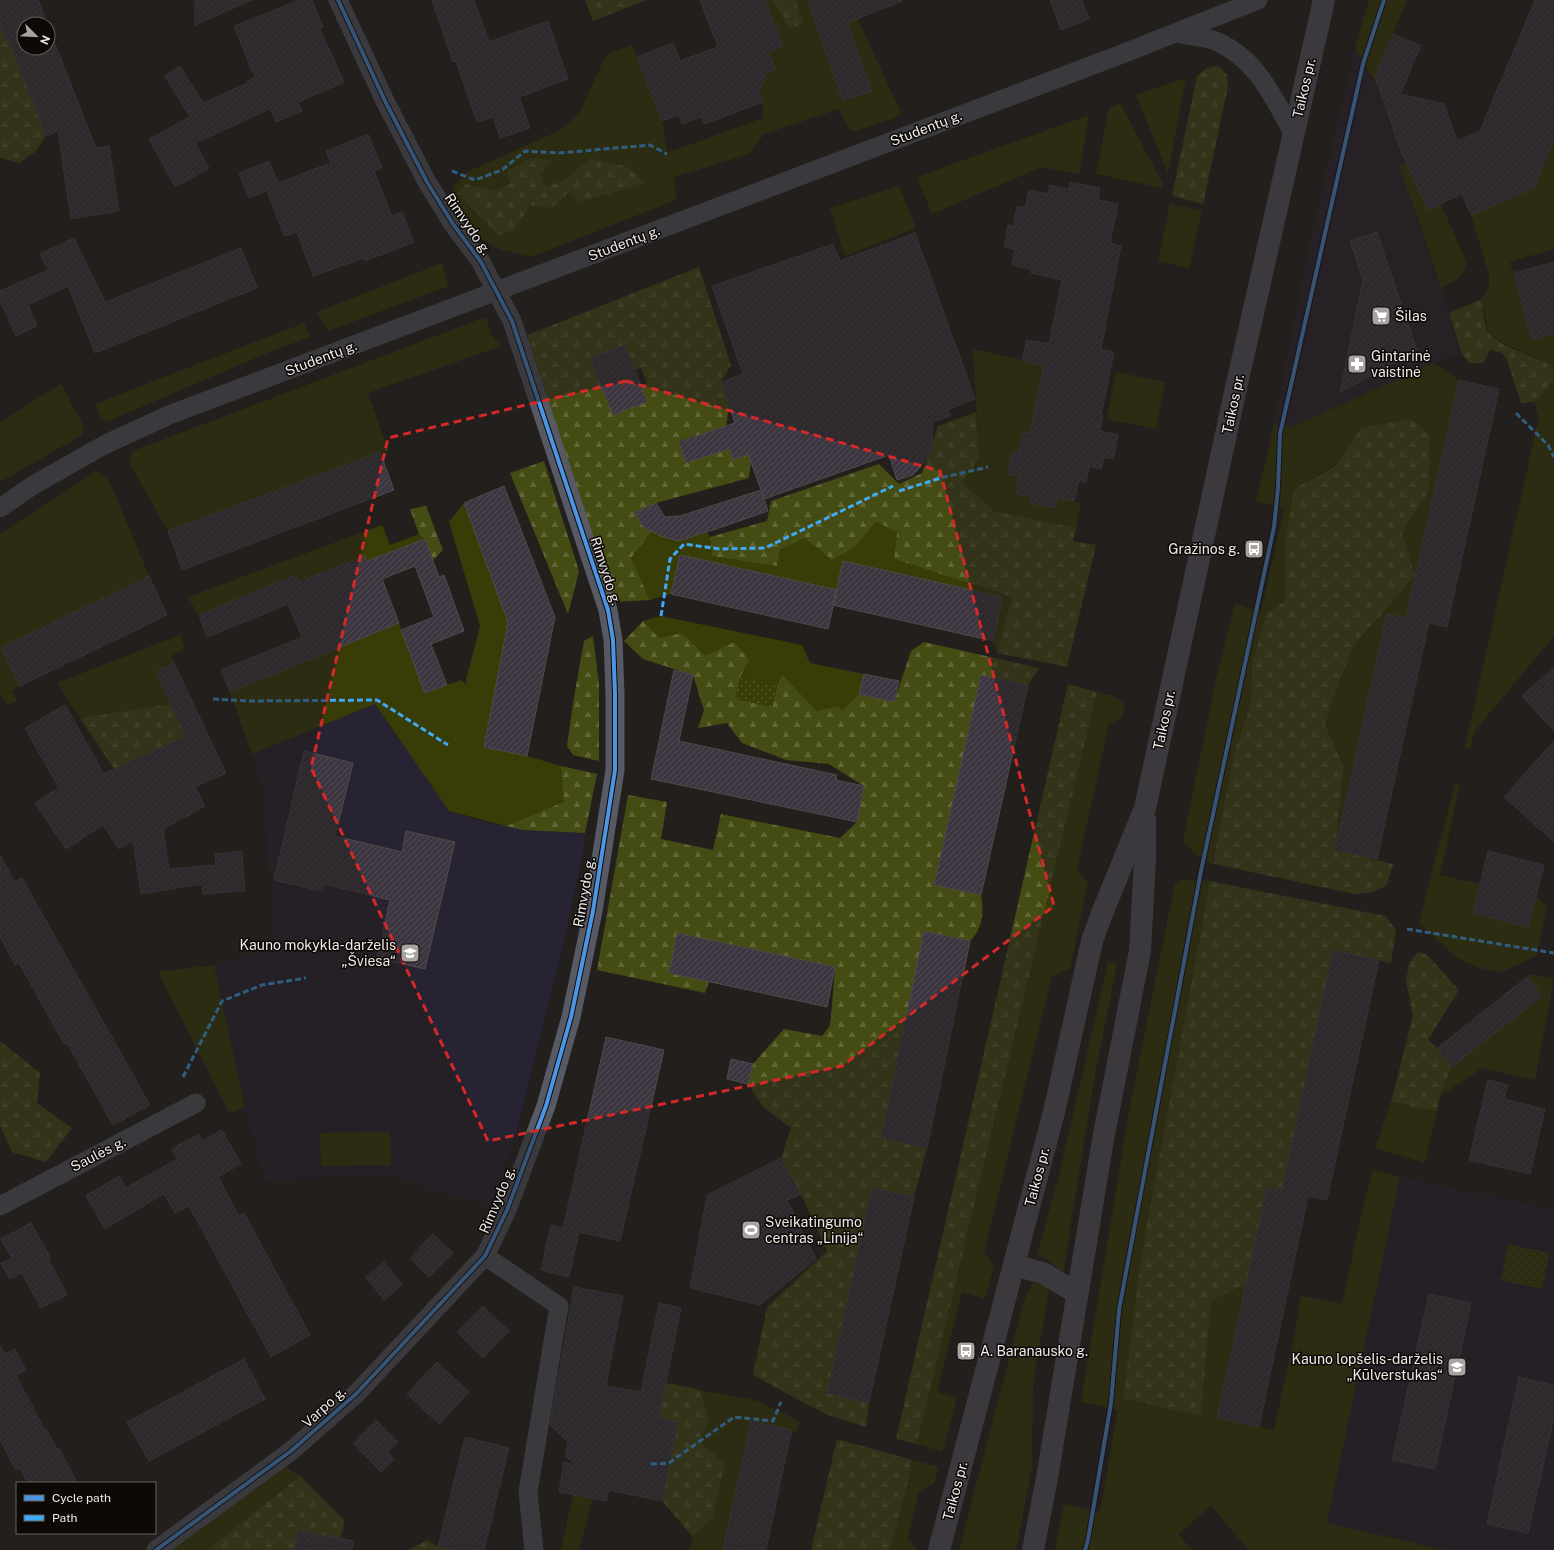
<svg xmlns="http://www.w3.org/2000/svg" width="1554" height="1550" viewBox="0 0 1554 1550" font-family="'Public Sans',sans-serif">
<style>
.commercial{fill:#2d222d}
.education{fill:#272332}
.grass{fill:#383d08;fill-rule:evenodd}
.forest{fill:url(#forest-firs);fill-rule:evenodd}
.park{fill:url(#park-dots)}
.building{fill:url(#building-hatch);stroke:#4e4a4a}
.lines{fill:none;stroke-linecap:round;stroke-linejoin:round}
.minor{stroke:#575a64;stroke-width:19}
.primary{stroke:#595a64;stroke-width:22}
.quiet{stroke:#3fa9f5;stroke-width:3;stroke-dasharray:6 3;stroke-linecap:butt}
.cycleway-casing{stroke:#0c0907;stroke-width:6}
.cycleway{stroke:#4d94e3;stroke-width:4}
.marked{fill:none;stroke:#d62828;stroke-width:3;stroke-dasharray:8 5;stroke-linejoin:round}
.labels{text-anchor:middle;stroke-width:3;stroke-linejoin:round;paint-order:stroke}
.street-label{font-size:14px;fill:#efeae7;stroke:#0c0907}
.poi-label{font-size:14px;fill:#efeae7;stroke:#0c0907;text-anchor:start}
</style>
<defs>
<pattern id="forest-firs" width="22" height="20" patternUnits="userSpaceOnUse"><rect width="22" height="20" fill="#454c13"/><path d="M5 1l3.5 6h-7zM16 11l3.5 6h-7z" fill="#606635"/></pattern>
<pattern id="park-dots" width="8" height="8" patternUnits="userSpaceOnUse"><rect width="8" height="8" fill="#383d08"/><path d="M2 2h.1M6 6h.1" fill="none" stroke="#55592c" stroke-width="1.8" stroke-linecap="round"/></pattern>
<pattern id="building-hatch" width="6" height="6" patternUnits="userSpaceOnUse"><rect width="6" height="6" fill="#3d3641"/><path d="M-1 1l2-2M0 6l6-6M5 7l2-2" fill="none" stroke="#504a53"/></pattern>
</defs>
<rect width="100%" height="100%" fill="#231f1d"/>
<path class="commercial" d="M1355 48 1380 90 1401 151 1408 163 1417 215 1462 354 1434 363 1289 428 1274 425 1313 227Z"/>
<path class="education" d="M375 704 449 811 471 818 523 830 585 833 584 849 560 958 514 1143 490 1207 388 1175 264 1180 247 1115 214 965 275 948 263 790 252 754Z
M1400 1177 1554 1210V1550H1445L1327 1523Z"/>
<path class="grass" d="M765 0H773L789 29 804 23 795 0H849L901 113 897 117 854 132 849 129 839 109 764 134 749 154 674 177 676 200 531 257 499 249 478 237 450 194 455 185 469 171 552 134 564 127 580 112 606 55 632 45 662 121 667 153 763 118V102L759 92 767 72 775 69 768 52 783 46ZM590 158 552 208 529 205 514 231 465 184 496 191 511 183 507 173 541 175 547 187 566 179Z
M1369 0H1407L1382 59 1380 90 1355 48Z
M1186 78 1168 173 1136 95Z
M1120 103 1163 184 1162 188 1096 174 1109 108Z
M1089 115 1079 174 1042 167 932 214 917 177Z
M1554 139V249L1510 262 1532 340 1554 334V636L1474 732 1470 749 1465 747 1539 417 1534 402 1554 381 1542 360 1499 341 1488 332 1482 299 1489 286V275L1471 215 1534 188Z
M1408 163 1428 210 1441 204 1466 261C1466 277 1453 282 1441 288L1417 215 1399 168 1401 166Z
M899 186 916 228 845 256 830 208Z
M1170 204 1202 211 1189 268 1158 261Z
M442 263 448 286 328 331 317 312Z
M483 318 487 320 491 335 501 346 368 393 388 451 380 452 168 531 129 462 133 451Z
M304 323 311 337 281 347 106 422 101 418 95 404Z
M973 349 1044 365 1030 433 1023 432 1019 453 1012 452 1007 473 1019 476 1016 494 1031 497 1030 503 1055 508 1057 498 1081 503 1076 528 994 511 963 483 979 457Z
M1434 363 1459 380 1406 618 1387 614 1335 850 1344 767 1325 725 1333 698 1354 645 1415 576 1402 533 1430 489 1429 434 1411 419 1361 428 1336 464 1294 489 1285 540V601L1266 614 1252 664 1251 704 1234 753 1216 846 1214 864C1201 860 1192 851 1183 841L1216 679 1235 604 1261 612 1284 509 1256 501 1274 425 1289 428Z
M1116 372 1165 382 1156 429 1107 419Z
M61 384 83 425 82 435 0 482V422Z
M96 471 106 478 111 485 149 576 1 648 20 686 11 691 18 701 7 705 0 695V534Z
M464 503 508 622 484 746 527 756 561 766 565 802 506 826 449 811 375 704 252 754 230 692 399 623 425 693 461 680 467 685 466 680 480 626 449 522Z
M876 522 897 532 894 559 1012 597 997 653 993 641 1002 597 843 561 837 590 680 555 671 594 650 600 631 558 652 531 675 540 707 532 710 537 712 556 777 566 780 550 805 538 855 547Z
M382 525 390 545 419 534 425 539 375 558 372 575 364 556 299 582 296 575 198 615 188 597Z
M661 616 802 645 810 663 864 674 859 694 842 711 838 706 817 711 782 676 777 686 740 677 749 660 706 656 682 633 659 638 643 621Z
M180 635 185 648 171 656 174 663 156 672 170 704 80 718 57 683Z
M1097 692C1109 695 1118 695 1125 706L1122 718 1109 724 1077 869 1088 883 1070 969 1052 976 984 1252 994 1266 985 1299 962 1292 937 1392 957 1398 943 1450 940 1451 917 1444Z
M1460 783 1440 875 1480 884 1473 913 1528 927 1536 897 1547 907 1536 956 1502 972 1479 968 1456 957 1419 923 1455 784Z
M1181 880 1210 881 1142 1251 1123 1397 1201 1416 1211 1301 1246 1284 1217 1418 1274 1430 1293 1343 1301 1296 1342 1304 1365 1198 1373 1170 1400 1177 1327 1523 1445 1550H1249L1211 1506 1178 1534 1192 1550H1055L1064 1504 1100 1512 1118 1410 1081 1402 1130 1106 1175 883Z
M1108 962 1117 964 1095 1075 1063 1273 1049 1260 1037 1256 1061 1167Z
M214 965 245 1107 230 1114 158 972Z
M1531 974 1554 979 1535 1080 1482 1068 1440 1096 1452 1067 1542 996 1527 977Z
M1391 1102 1437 1111 1425 1163 1375 1148Z
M390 1132 391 1165 321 1166 320 1133Z
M1033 1282 1043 1284 1049 1290 1033 1384 1032 1467 1016 1550H959L1025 1298Z
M700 1390 758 1401 799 1421 797 1432 751 1421 723 1550H689L693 1537 712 1519 700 1442 709 1417Z
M912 1460 939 1467 934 1484 919 1491 907 1539 917 1548 916 1550H890L907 1486Z
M286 1467 300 1476 207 1550H170Z
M573 1494 593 1499 579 1550H561Z"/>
<path class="forest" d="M585 0H647L593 21Z
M773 0H795L804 23 789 29Z
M0 26 5 39H8L46 136 35 152 19 163 0 158Z
M1219 66 1227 75 1228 87 1203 204 1172 196 1197 76 1207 68Z
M531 158 552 160 541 175 547 187 566 179 590 158 625 166 646 182 580 202 569 192 552 208 530 205 514 231 498 235 458 193 465 184 496 191 511 183 506 172Z
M699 267 731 365 721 382 729 404 725 437 733 460 752 453 749 478 656 503 635 512 643 527 652 531 631 558 650 600 612 602 527 335ZM625 345 635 370 641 368 647 383 641 386 647 401 613 415 590 359ZM714 430 686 463 679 441Z
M1482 299C1483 307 1484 328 1489 333 1498 346 1536 356 1552 366L1554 381 1534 402 1521 403 1507 360 1502 353 1490 350 1483 363H1469L1462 354 1449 313Z
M976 412 979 457 963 483 994 511 1076 528 1073 541 1096 545 1067 667 997 653 1012 597 894 559 897 532 876 522 855 547 832 560 805 538 780 550 777 566 712 556 710 537 767 521 771 501 879 464 899 484 922 473 938 426Z
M1411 419 1429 434 1430 489 1402 533 1415 576 1354 645 1333 698 1325 725 1344 767 1335 850 1393 864 1387 885 1374 892 1354 894 1214 864 1216 846 1234 753 1251 704 1252 664 1266 614 1285 601V540L1294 489 1335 466 1361 428Z
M544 461 579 571 568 614 510 473Z
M426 506 443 550 433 560 425 539 419 534 410 509Z
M643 621 659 638 682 633 706 656 734 642 749 660 740 677 772 707 777 686 782 675 817 711 838 706 842 711 859 694 894 702 911 651 924 642 1039 668 1028 685 981 675 934 885 981 895C984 913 983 928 970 941L924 931 881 1138 927 1148 914 1197 872 1188 828 1393 869 1403 866 1427 825 1414 753 1375 767 1307 827 1251 801 1194 781 1158 791 1128 763 1107 748 1084 753 1064 784 1029 822 1036 829 1027 831 1018 835 967 678 933 669 973 709 981 705 993 597 970 628 795 667 802 661 839 713 850 721 814 840 838 857 822 864 786 829 764 786 760 742 743 727 723 698 728 704 710 693 675 643 659 624 641Z
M593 636 599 684V761L573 755 567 746 574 697 584 641Z
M1068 684 1097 692 917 1444 896 1439Z
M170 704 186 736 114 769 80 718Z
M561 766 597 774 585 833 523 830 506 826 564 802Z
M1210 881 1385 916 1396 930 1391 963 1333 950 1282 1190 1267 1187 1246 1284 1211 1301 1201 1416 1123 1398 1142 1251Z
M1418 952 1425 954 1430 958 1459 990 1428 1040 1437 1048 1452 1067 1440 1096 1437 1111 1391 1102 1413 1016 1406 981 1409 963Z
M0 1041 40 1073 37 1103 72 1128 46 1162 12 1152 0 1126Z
M668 1383 700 1390 709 1417 700 1442 725 1464 712 1519 693 1537 662 1501 666 1479 659 1418 665 1386Z
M837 1439 912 1460 907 1486 890 1550H811Z
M300 1476 345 1521 340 1539 294 1550H207Z
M427 1540 438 1547 452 1550H409Z"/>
<path class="park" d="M740 677 777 686 772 707 735 699Z
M1508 1244 1550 1253 1542 1289 1501 1280Z"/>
<path class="building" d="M0 0H38L47 24H24V48H48V26L96 148 109 146 119 211 71 219 58 131 46 136 8 39H5L0 26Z
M195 0H252L195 25Z
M299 0H312L323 27 320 29 344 82 298 102 302 111 276 122 270 109 195 143 209 168 175 187 149 139 190 117 165 76 180 66 203 103 248 83 247 81 256 77 252 71 234 26Z
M432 0H474L489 42 548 21 568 79 519 97 530 128 500 138 493 117 477 122 456 61 453 62Z
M700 0H765L783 46 768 52 775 69 767 72 759 92 763 102 704 124 701 117 682 124 679 115 662 121 637 57 673 43 680 61 718 47Z
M807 0H902V1L847 23 872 91 843 100Z
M1050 0H1082L1089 19 1061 30Z
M1535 0H1554V139L1534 188 1471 215 1462 194 1428 210 1401 151 1375 76 1393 34 1421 46 1400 94 1444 104 1457 141 1480 131Z
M368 134 382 168 374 171 392 216 402 212 414 242 365 261 364 258 313 276 297 232 284 236 267 191 249 198 239 173 269 161 278 183 331 163 326 151Z
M1070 182 1100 188 1098 200 1118 204 1110 243 1121 246 1101 349 1114 352 1101 416H1103L1100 431 1118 435 1113 459 1104 457 1101 469 1089 466 1086 482 1079 481 1074 501 1057 498 1055 508 1030 503 1031 497 1016 494 1019 476 1007 474 1012 452 1019 453 1023 431 1030 433 1044 365 1022 361 1027 340 1049 344 1062 280 1031 273V269L1012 265 1015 249 1004 247 1008 225 1013 226 1017 206 1025 208 1029 190 1048 194 1050 185 1069 189Z
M1377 232 1417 351 1340 392 1363 280 1350 241Z
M915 233 975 399 948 410 951 416 933 422 932 449 923 464 913 475 897 480 889 455 764 499 762 492 768 511 716 529 678 541 661 536 643 527 635 512 656 503 665 517 680 516 761 490 748 454 733 460 729 449 686 463 679 442 735 423 721 382 743 374 712 286 833 244 840 261Z
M74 238 105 302 241 248 257 288 95 353 68 286 28 305 37 326 16 336 0 300V291L48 270 40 254Z
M1554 262V334L1532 340 1514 273Z
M625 345 647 402 613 415 590 358Z
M1459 380 1499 389 1447 627 1429 623 1377 859 1335 850 1387 614 1406 618Z
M380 452 394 490 182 570 168 531Z
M504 486 555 617 527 756 484 747 508 622 464 503Z
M425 539 439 577 444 575 464 631 431 644 447 685 425 693 401 630 434 617 415 566 382 579 399 623 230 692 221 670 302 637 288 604 207 637 199 615 296 575 299 582 365 556 367 561Z
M680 555 837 590 828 629 671 594Z
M843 561 1002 597 993 641 833 605Z
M149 576 167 615 20 686 1 648Z
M174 663 226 773 195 787 205 806 163 829 169 869 216 865 215 854 242 851 245 891 203 894 202 884 141 894 133 840 119 849 103 825 66 849 35 803 59 788 25 728 65 705 104 774 186 736 156 672Z
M1554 667V731L1522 696Z
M674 670 693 675 679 741 837 775 836 780 864 786 857 822 651 779Z
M864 674 899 681 894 702 859 694Z
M981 675 1028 685 981 895 934 885Z
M1554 741V842L1504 797Z
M304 751 353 763 335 836 402 852 406 831 455 842 425 969 377 958 390 900 324 884 322 891 274 880Z
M1488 851 1544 865 1528 927 1473 913Z
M0 855 15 882 22 878 150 1105 113 1125 67 1043 64 1044 19 963 15 965 0 937Z
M924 931 970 941 927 1148 881 1138Z
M677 933 835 967 827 1007 669 973Z
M1333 950 1379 960 1327 1200 1308 1196 1259 1427 1217 1418 1267 1187 1282 1190Z
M1527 977 1542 996 1452 1067 1437 1048Z
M606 1037 664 1050 620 1241 579 1232 569 1277 541 1270 551 1225 563 1228Z
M731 1059 753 1064 748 1084 727 1079Z
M1488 1080 1508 1085 1504 1099 1545 1109 1530 1174 1469 1160Z
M222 1130 241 1164 218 1177 239 1216 244 1213 310 1335 271 1357 189 1206 175 1213 164 1194 105 1229 86 1196 119 1176 126 1188 177 1159 172 1149 199 1134 202 1141Z
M781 1158 801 1194 787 1200 816 1259 760 1305 690 1288 707 1195Z
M872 1188 914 1197 869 1403 827 1393Z
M31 1223 50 1257 48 1258 67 1295 41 1308 22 1273 10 1279 1 1263 12 1258 1 1239Z
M433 1234 453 1253 429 1277 410 1258Z
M384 1262 402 1285 384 1300 366 1277Z
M574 1287 623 1296 606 1386 641 1392 659 1303 681 1308 659 1418 678 1422 662 1501 609 1490 606 1501 559 1492 564 1462 576 1465 565 1456 568 1442 550 1425Z
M1429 1294 1471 1303 1435 1469 1392 1460Z
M483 1306 509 1331 483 1358 457 1332Z
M0 1346 5 1354 15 1349 26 1370 16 1375 45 1431 47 1430 57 1449 59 1448 77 1483H28L20 1468 16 1470 0 1440Z
M244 1359 265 1399 149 1461 127 1422Z
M437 1362 469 1392 439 1424 407 1394Z
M1519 1377 1554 1385V1417L1528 1533 1487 1524Z
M376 1420 398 1442 387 1452 394 1459 381 1472 353 1443Z
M751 1421 792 1430 786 1456 766 1550H723Z
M465 1437 509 1448 484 1550H452L438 1547Z
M298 1530 353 1541 352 1550H294Z"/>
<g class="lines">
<path class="minor" d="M1176 33C1189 36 1206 37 1218 42 1257 60 1274 98 1293 133
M0 508 32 486 104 445 169 415 1122 54 1258 0
M0 1206 196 1103
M485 1256 559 1306 528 1492 534 1550
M156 1550 291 1451 356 1394 485 1256 507 1210 546 1106 571 1017 593 911 615 770V694L613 640 608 610 512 321 481 262 453 224 427 182 385 101 338 0"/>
<path class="primary" d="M1014 1265 1043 1273 1077 1293
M939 1550 1054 1112 1092 941 1101 916 1145 808 1236 388 1324 0
M1033 1550 1047 1478 1104 1134 1140 951 1145 859V820"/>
<path class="quiet" d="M452 171 475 180 502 170 525 151 559 153 650 145 667 154
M1516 413 1548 445 1554 457
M899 491 944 477 988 467
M661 616 670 559 684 544 720 549 765 548 893 486
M213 699 249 701 377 700 448 745
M1407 929 1554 953
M183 1077 222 1001 262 985 306 978
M651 1464 669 1463 734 1417 773 1421 781 1402"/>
<defs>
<path id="cycleway" d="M156 1550 291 1451 356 1394 485 1256 507 1210 546 1106 571 1017 593 911 615 770V694L613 640 608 610 512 321 481 262 453 224 427 182 385 101 338 0
M1085 1550 1088 1540 1111 1403 1119 1310 1201 871 1274 527 1278 488 1280 434 1363 64 1384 0"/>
</defs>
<use href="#cycleway" class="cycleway-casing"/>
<use href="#cycleway" class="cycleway"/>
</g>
<path d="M0 0H1554V1550H0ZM626 381 940 471 1054 906 842 1066 488 1141 311 768 388 438Z" fill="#231f1d" fill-opacity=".55" fill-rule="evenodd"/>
<path class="marked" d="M626 381 940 471 1054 906 842 1066 488 1141 311 768 388 438Z"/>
<defs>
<symbol id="supermarket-square" viewBox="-11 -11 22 22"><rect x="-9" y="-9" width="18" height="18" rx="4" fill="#a8a3a0" stroke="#0c0907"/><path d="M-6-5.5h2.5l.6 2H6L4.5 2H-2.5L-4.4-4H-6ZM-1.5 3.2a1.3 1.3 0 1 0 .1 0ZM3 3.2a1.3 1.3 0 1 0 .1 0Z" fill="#fff"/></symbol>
<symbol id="pharmacy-square" viewBox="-11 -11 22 22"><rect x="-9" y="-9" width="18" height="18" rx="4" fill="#a8a3a0" stroke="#0c0907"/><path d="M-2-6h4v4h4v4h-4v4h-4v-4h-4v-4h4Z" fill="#fff"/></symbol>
<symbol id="bus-square" viewBox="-11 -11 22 22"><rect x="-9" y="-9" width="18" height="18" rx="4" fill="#a8a3a0" stroke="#0c0907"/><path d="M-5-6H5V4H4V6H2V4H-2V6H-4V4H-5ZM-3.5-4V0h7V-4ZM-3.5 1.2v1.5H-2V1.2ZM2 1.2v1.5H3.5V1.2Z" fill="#fff"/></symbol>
<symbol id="school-square" viewBox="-11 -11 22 22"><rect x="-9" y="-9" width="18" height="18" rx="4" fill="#a8a3a0" stroke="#0c0907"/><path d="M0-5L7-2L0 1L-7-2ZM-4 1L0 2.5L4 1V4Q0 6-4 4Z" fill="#fff"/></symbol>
<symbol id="stadium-square" viewBox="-11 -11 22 22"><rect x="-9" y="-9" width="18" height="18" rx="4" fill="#a8a3a0" stroke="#0c0907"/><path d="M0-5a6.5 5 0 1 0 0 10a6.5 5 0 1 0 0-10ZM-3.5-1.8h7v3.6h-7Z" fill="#fff"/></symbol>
</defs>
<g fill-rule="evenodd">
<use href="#supermarket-square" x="1370" y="305" width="22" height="22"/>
<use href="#pharmacy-square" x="1346" y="353" width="22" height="22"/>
<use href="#bus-square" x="1243" y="538" width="22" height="22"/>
<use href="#school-square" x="399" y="942" width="22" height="22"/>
<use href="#stadium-square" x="740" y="1219" width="22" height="22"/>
<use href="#bus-square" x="955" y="1340" width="22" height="22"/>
<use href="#school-square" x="1446" y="1356" width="22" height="22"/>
</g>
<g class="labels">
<g class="street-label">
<text transform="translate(1304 88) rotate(-77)" y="5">Taikos pr.</text>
<text transform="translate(926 128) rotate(-21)" y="5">Studentų g.</text>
<text transform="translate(468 224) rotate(56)" y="5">Rimvydo g.</text>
<text transform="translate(624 243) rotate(-21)" y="5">Studentų g.</text>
<text transform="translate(321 358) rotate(-21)" y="5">Studentų g.</text>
<text transform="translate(1233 404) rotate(-78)" y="5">Taikos pr.</text>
<text transform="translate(606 571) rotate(72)" y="5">Rimvydo g.</text>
<text transform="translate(1164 720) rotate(-78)" y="5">Taikos pr.</text>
<text transform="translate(584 892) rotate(-80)" y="5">Rimvydo g.</text>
<text transform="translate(98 1154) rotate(-27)" y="5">Saulės g.</text>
<text transform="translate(1037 1177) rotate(-75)" y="5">Taikos pr.</text>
<text transform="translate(497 1200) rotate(-67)" y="5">Rimvydo g.</text>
<text transform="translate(324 1407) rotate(-42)" y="5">Varpo g.</text>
<text transform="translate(955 1491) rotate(-75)" y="5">Taikos pr.</text>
</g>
<g class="poi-label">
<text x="1395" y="321">Šilas</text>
<text x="1371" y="361">Gintarinė<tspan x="1371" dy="16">vaistinė</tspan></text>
<text x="1240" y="554" text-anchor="end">Gražinos g.</text>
<text x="396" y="950" text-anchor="end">Kauno mokykla-darželis<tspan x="396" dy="16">„Šviesa“</tspan></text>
<text x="765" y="1227">Sveikatingumo<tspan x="765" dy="16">centras „Linija“</tspan></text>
<text x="980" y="1356">A. Baranausko g.</text>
<text x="1443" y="1364" text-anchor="end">Kauno lopšelis-darželis<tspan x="1443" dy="16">„Kūlverstukas“</tspan></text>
</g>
</g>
<rect x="16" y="1482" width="140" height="52" fill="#0c0907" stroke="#676361"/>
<rect x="24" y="1495" width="20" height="6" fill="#4d94e3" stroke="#676361"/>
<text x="52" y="1502" font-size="12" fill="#efeae7">Cycle path</text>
<rect x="24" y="1515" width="20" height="6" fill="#3fa9f5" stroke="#676361"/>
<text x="52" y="1522" font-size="12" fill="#efeae7">Path</text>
<g transform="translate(36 36) rotate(114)"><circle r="19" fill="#0c0907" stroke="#676361"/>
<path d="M0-3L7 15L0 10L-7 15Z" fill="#a8a3a0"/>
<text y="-6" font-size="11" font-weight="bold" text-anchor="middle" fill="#efeae7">N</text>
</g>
</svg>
